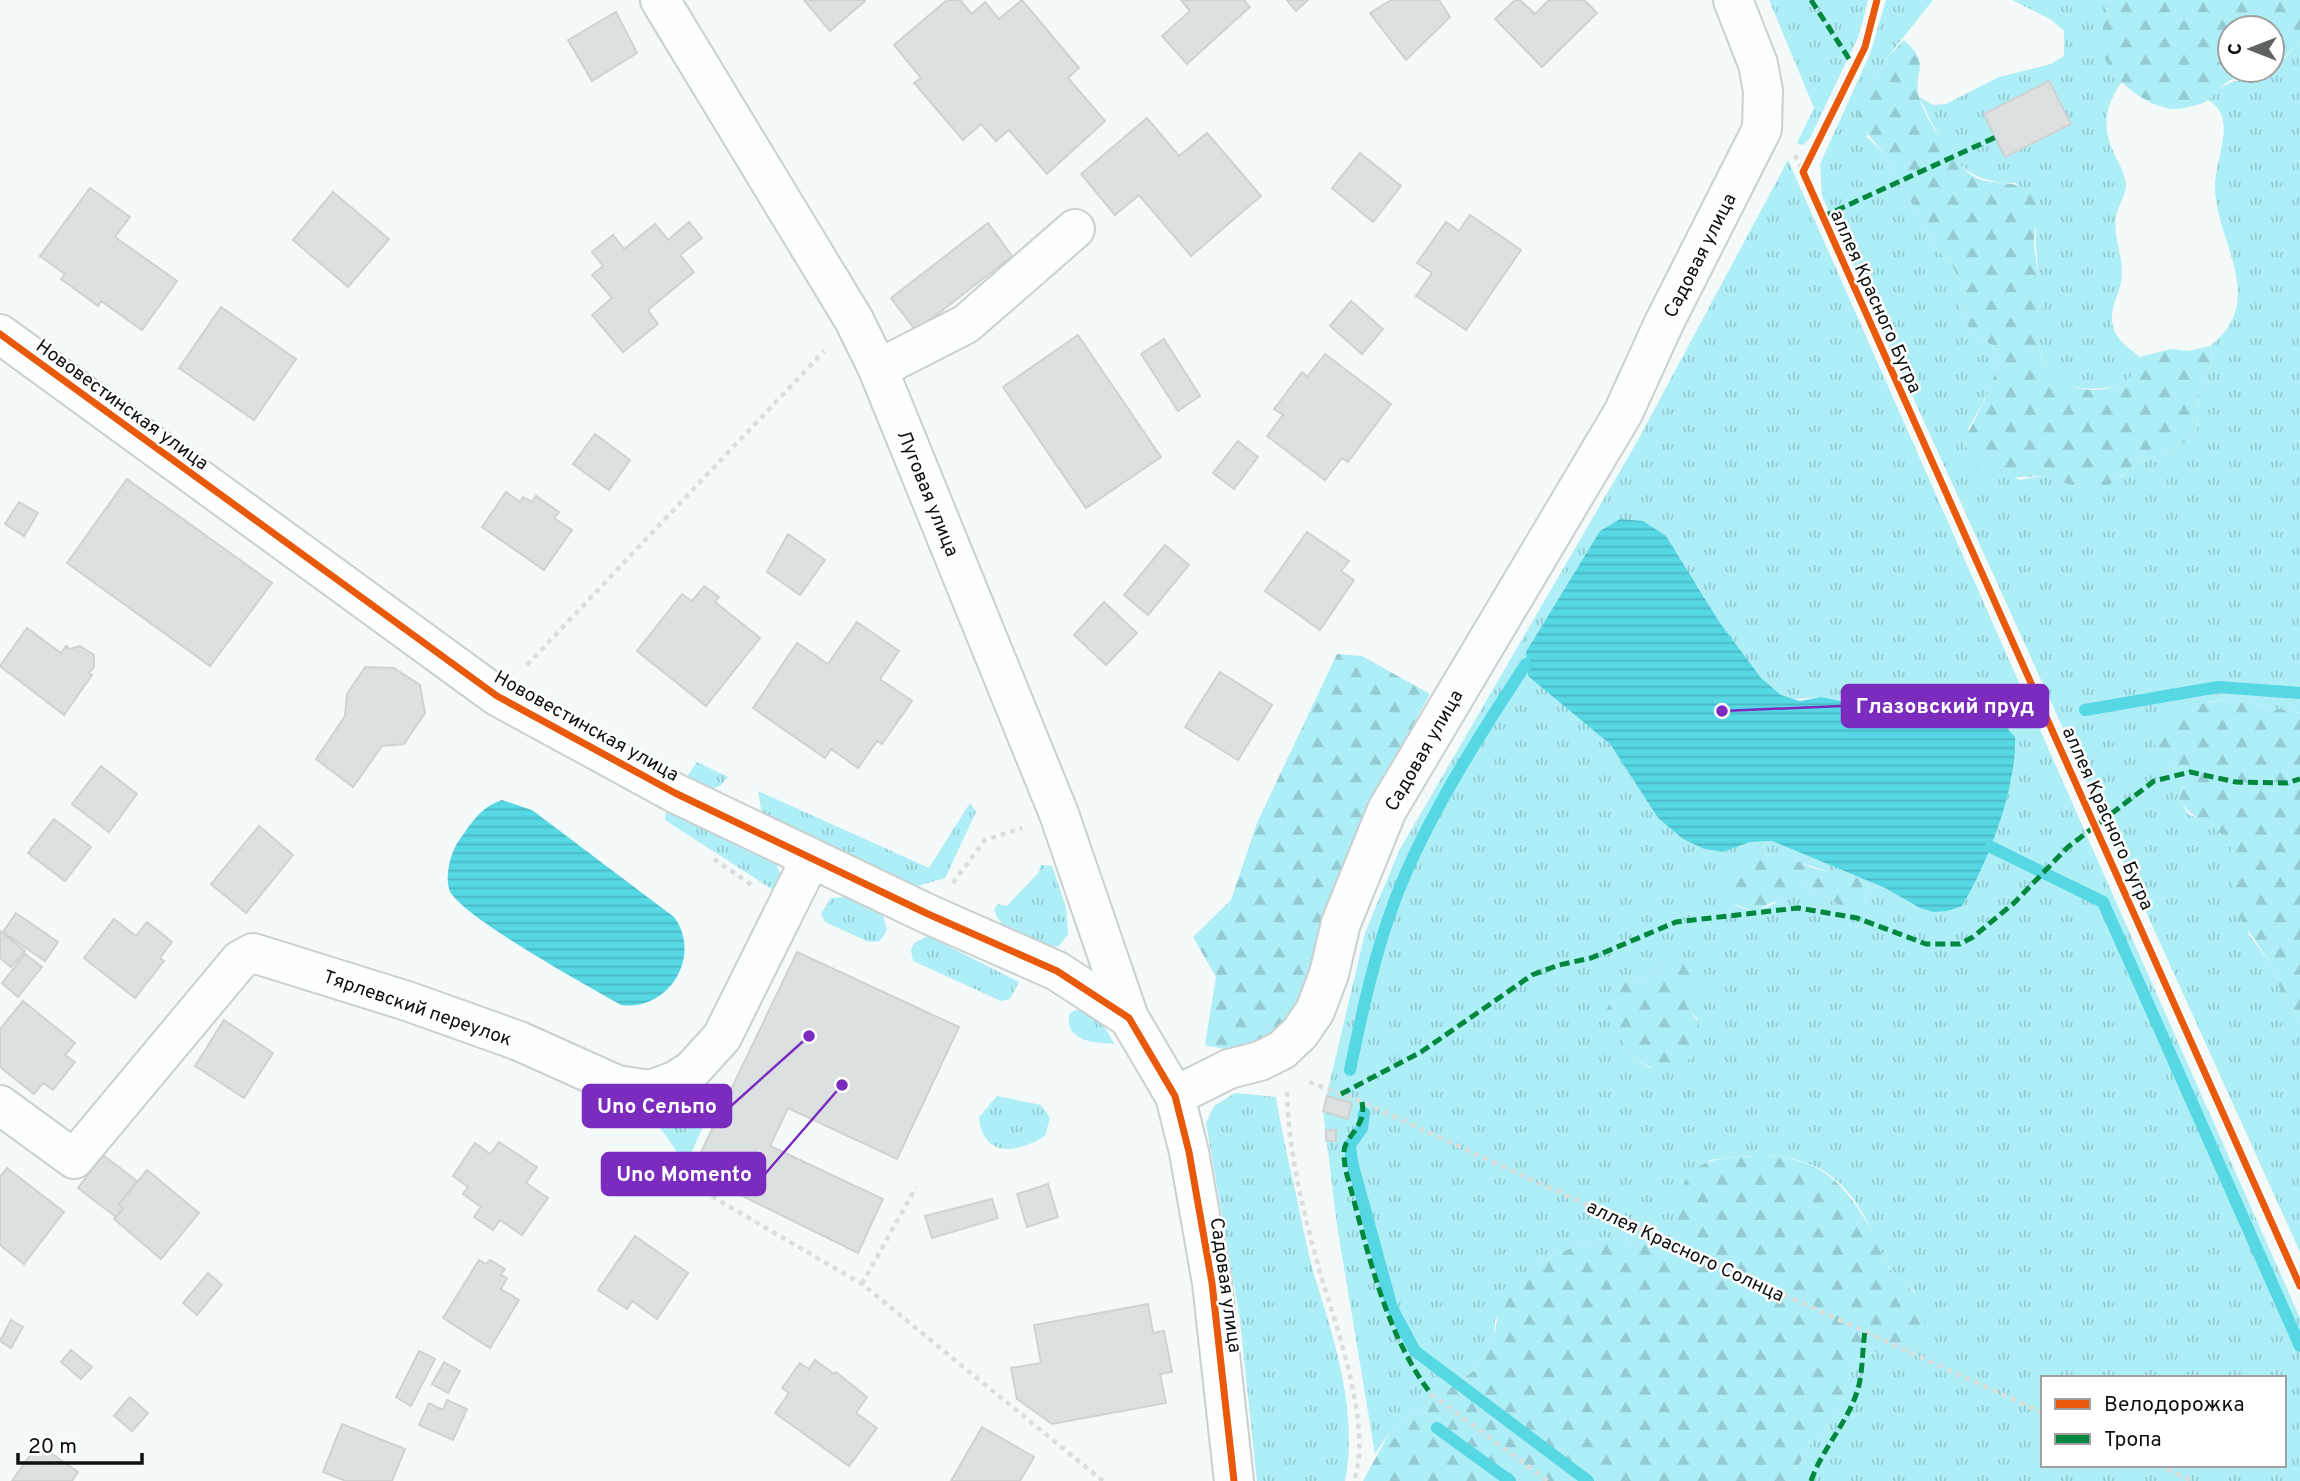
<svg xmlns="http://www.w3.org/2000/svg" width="2300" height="1481" viewBox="0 0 2300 1481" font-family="Overpass,sans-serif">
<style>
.grass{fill:url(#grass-tufts);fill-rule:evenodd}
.forest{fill:url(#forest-firs)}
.water{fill:url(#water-rules)}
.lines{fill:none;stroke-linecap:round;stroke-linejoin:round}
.stream{stroke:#56d7e4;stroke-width:12}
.building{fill:#dce0e1;stroke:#cfd2d3;stroke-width:2}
.minor-casing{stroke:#cbcfd0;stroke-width:42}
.path{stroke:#dcdede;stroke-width:4.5;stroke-dasharray:5 5;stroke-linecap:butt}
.minor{stroke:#fdfefe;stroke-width:38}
.quiet{stroke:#00873e;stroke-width:5;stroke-dasharray:10 5;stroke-linecap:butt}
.cycleway-casing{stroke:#fff;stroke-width:11}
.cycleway{stroke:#e8590c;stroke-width:7}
.labels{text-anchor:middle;stroke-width:5;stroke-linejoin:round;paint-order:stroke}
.street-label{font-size:19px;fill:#0e1112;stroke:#fff}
.leader{fill:none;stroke:#7b2cbf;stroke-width:2.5}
.callout-dot{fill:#7b2cbf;stroke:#fff;stroke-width:2.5}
.callout{fill:#7b2cbf;stroke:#7b2cbf;stroke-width:2.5}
.callout-label{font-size:21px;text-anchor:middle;font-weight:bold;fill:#fff}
</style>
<defs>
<pattern id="grass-tufts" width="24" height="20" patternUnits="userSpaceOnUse" patternTransform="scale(1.75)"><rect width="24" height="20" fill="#aeeef6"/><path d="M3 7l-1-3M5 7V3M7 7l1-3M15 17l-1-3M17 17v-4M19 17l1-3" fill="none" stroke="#94cbd2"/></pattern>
<pattern id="forest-firs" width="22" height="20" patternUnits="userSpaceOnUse" patternTransform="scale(1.75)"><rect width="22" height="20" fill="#aeeef6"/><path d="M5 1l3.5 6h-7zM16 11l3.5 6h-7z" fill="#94cbd2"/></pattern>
<pattern id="water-rules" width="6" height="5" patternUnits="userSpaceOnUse" patternTransform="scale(1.75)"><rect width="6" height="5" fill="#56d7e4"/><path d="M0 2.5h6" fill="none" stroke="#4ab8c3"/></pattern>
</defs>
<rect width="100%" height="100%" fill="#f4f9f9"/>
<path class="grass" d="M1769 0H1868L1859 35 1810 138 1803 145 1797 143 1814 108Z
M1886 0H1933L1886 59 1865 94 1867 137 1884 153 1937 249 1950 262 1960 280 1962 318 1974 336 1992 345 1999 361 1989 391 1968 429 2019 480 2043 476 2083 489 2119 478 2143 459 2170 453 2197 432 2199 392 2213 358 2210 346C2268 301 2218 245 2215 190 2213 161 2240 118 2208 100 2233 70 2248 87 2272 70 2281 63 2291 50 2300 42V713L2230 699 2209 702 2169 767 2177 770 2183 781 2179 799 2188 814 2215 826 2230 841 2249 935 2270 962 2284 1000 2300 1018V1252L1822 196 1820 164 1870 54Z
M2012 0H2110C2101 30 2100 57 2122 82 2106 104 2101 124 2113 151 2118 163 2125 172 2126 185 2126 196 2118 205 2116 216 2113 236 2122 253 2122 273 2122 294 2106 309 2114 330 2119 342 2130 349 2140 357L2136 371 2125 384C2090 393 2046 393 2039 346 2036 331 2043 313 2041 297 2037 261 2034 242 2037 205L2016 183C1955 184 1943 144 1919 97L1933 105 1946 104 1999 77 2051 64 2064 56V31L2050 19ZM2049 81 2071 123 2005 156 1984 114Z
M1788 160 2300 1318V1481H1789L1811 1444 1837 1414 1855 1360 1893 1345 1915 1292C1907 1285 1896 1279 1891 1270 1879 1252 1873 1230 1862 1212 1826 1150 1772 1152 1710 1160L1674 1215 1670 1236 1658 1246 1611 1238 1584 1242 1532 1266 1495 1320 1494 1338 1475 1370 1391 1430 1375 1454 1337 1225 1323 1111 1365 933 1399 851 1638 440ZM1696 583C1717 618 1745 671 1780 694 1796 704 1810 695 1826 698 1838 701 1852 701 1863 706 1871 709 1879 716 1887 718 1920 728 1960 726 1994 721L2012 778 2000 812 1920 908 1885 888 1772 841 1750 842 1723 852 1704 849 1683 839 1658 818 1610 744ZM1766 854C1802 862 1834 873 1868 886L1864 903C1833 916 1830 891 1803 887 1778 898 1762 922 1732 903V865ZM1667 960 1695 995 1685 1006 1698 1019 1651 1068C1615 1054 1622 1017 1621 984L1655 973ZM2043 1378H2284V1465H2043Z
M697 762 728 777 720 786 709 790 684 781Z
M758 791 929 868 970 803 976 812 945 878 914 887 763 821Z
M666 810 775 861 780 873 781 895 665 820Z
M1041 865 1052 866 1066 907 1068 934 1059 946C1035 950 1002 934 994 910L998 904 1007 906 1039 872Z
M847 897 883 916 887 930 880 941 869 942 825 922 821 914 831 898Z
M928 936 1019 982 1010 999 1001 1001 913 961 911 950 914 943Z
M1079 1009C1097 1014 1106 1027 1114 1044 1094 1043 1063 1041 1070 1013Z
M688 1093 711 1108 686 1165 645 1106 675 1118Z
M1235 1093 1276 1097C1282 1136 1292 1175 1300 1213 1305 1236 1309 1259 1316 1281 1336 1345 1358 1414 1345 1481H1257L1240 1320 1206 1123 1214 1106Z
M997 1096 1041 1105 1050 1118 1045 1136C1018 1153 983 1159 979 1117Z"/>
<path class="forest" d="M2110 0H2300V42L2272 68V28H2230V70H2269C2254 78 2247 75 2233 79 2221 83 2217 94 2208 100 2202 105 2185 108 2177 109 2149 110 2106 77 2102 48 2100 31 2106 15 2110 0Z
M1904 40C1933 66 1912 71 1919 97 1926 120 1943 144 1958 161 1962 167 1967 173 1973 176 1993 189 2029 174 2037 205 2039 214 2035 227 2034 237 2034 259 2040 279 2042 300 2043 314 2038 329 2039 343 2039 379 2079 396 2109 388 2129 383 2134 376 2140 357L2171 349 2188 351 2210 346 2213 358 2199 392 2197 432 2170 453 2143 459 2105 488 2083 489 2043 476 1997 478 1981 470 1963 443 1989 391 1999 361 1992 345 1974 336 1962 318 1960 280 1950 262 1937 249 1884 153 1859 124 1858 110 1865 94 1886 59Z
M1337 654 1362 656 1430 694 1372 801 1297 1014 1247 1054 1205 1045 1216 977 1193 937 1231 900 1257 823Z
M2230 699 2300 713V1018L2284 1000 2270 962 2235 911 2230 841C2212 824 2192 820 2179 799 2181 792 2184 784 2181 778 2179 771 2176 770 2170 767 2152 757 2152 734 2158 717L2177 708Z
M1778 854C1793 857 1806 867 1820 870 1839 875 1854 871 1868 886L1864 903C1838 917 1827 891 1804 887L1790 899 1770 903 1755 912 1732 903 1723 880 1732 865 1758 855Z
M1678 956 1693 963 1702 978 1695 995 1686 1006C1737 1058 1639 1101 1622 1034L1610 1025 1607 1009 1621 984 1655 973 1667 960Z
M1758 1156C1823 1156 1847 1185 1876 1239 1881 1250 1885 1264 1893 1273 1906 1288 1933 1300 1924 1324 1919 1342 1872 1351 1855 1360L1837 1414 1811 1444 1789 1481H1363L1391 1430 1475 1370 1494 1338 1500 1303 1513 1282 1532 1266 1584 1242 1611 1238 1659 1246C1671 1235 1671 1228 1674 1213 1685 1158 1709 1159 1758 1156Z"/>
<path class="water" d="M1620 519 1643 521 1666 536 1720 623 1761 678 1781 695 1800 701 1821 697 1861 705 1886 718 1920 723 1964 726 1993 721 2004 725 2015 737C2017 787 1988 863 1962 906L1947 911 1933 912 1920 908 1885 888 1772 841 1750 842 1723 852 1704 849 1683 839 1658 818 1610 744 1528 676 1526 652 1600 531Z
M502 800 532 810 674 917C703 956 668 1012 621 1005 593 989 456 914 449 889 445 873 451 851 460 839 473 821 481 807 502 800Z"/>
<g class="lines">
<path class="stream" d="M2085 710 2218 687 2300 693
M1991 847 2103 902 2300 1346
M1350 1070C1362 1013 1374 955 1395 900 1424 822 1480 734 1526 664
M1364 1113 1362 1128 1350 1145 1352 1162 1392 1308 1415 1351 1588 1481
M1437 1428 1510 1481"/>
</g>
<path class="building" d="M804 0H865V1L830 31Z
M947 0H960L972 14 985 2 999 19 1022 0 1079 68 1068 78 1105 121 1047 174 1009 130 996 141 981 124 963 140 914 83 921 78 894 45Z
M1181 0H1244L1250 7 1187 64 1162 36 1190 11Z
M1287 0H1308L1296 11Z
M1391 0H1439L1450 17 1406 60 1370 13Z
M1515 0H1520L1535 14 1549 0H1584L1597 13 1542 67 1495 19Z
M616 12 637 53 592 81 568 40Z
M2049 81 2071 124 2005 157 1984 114Z
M1147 118 1179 156 1207 133 1261 196 1191 256 1139 195 1115 215 1081 174Z
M1360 153 1401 186 1373 222 1332 188Z
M90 188 130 217 115 237 177 281 142 330 101 301 98 306 61 279 65 274 40 256Z
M333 192 389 239 348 287 293 240Z
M1470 215 1521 250 1466 330 1416 296 1432 273 1417 263 1446 222 1459 231Z
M689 222 702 238 680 255 694 272 648 310 658 324 623 352 592 315 612 298 592 275 603 266 592 252 613 235 624 249 655 224 668 240Z
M988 223 1012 256 916 331 891 298Z
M1351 301 1383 329 1362 354 1330 326Z
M221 307 296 359 254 420 179 368Z
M1078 335 1161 457 1086 508 1003 387Z
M1164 339 1200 396 1178 411 1141 354Z
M1325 354 1391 404 1348 462 1342 458 1325 480 1267 436 1283 415 1274 409 1302 372 1307 377Z
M595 434 630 460 609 490 573 464Z
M1238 441 1258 457 1234 489 1213 473Z
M127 479 272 583 210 666 67 563Z
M506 492 520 502 523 497 532 502 536 496 559 512 554 518 572 530 544 570 482 527Z
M19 502 38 513 24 536 5 524Z
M1307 532 1349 561 1341 571 1354 580 1320 630 1265 591Z
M788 534 825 560 800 595 767 572Z
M1165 545 1189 565 1148 615 1124 595Z
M704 586 719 597 715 602 760 638 706 706 637 651 682 594 692 601Z
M1104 602 1137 633 1106 665 1074 635Z
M857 622 899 651 880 679 912 701 882 744 877 741 858 768 831 749 825 758 753 708 797 643 828 664Z
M27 628 61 653 66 646 70 649 80 646 94 655V667L89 673 92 675 64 715 0 666Z
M365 667 394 668 420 685 425 713 404 744 382 746 353 787 316 759 345 716 347 694Z
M1220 672 1272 705 1238 760 1185 727Z
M101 766 137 794 109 832 72 804Z
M54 819 91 847 65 881 28 853Z
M259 826 293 855 246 913 211 884Z
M16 913 58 942 45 961 3 932Z
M114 919 136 936 147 922 172 942 160 958 164 961 135 998 84 958Z
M0 931 25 951 11 967 0 958Z
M797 952 959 1027 897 1159 788 1108 770 1146 883 1199 858 1253 692 1171Z
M25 954 42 967 18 997 2 983Z
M23 1001 75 1043 65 1055 75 1062 53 1090 43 1083 34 1094 0 1067V1029Z
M224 1020 273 1053 244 1098 195 1066Z
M1327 1096 1352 1103 1348 1119 1323 1111Z
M1326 1130H1336V1141H1326Z
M499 1142 537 1167 526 1183 548 1198 522 1235 500 1220 493 1230 474 1217 481 1207 463 1194 468 1187 453 1176 475 1143 490 1154Z
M103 1155 137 1181 119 1204 123 1209 116 1217 78 1188Z
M7 1168 64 1212 24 1264 0 1245V1177Z
M147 1170 199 1213 161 1259 114 1219 123 1209 119 1204Z
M1048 1184 1058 1217 1027 1227 1017 1194Z
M992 1199 998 1218 932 1238 925 1216Z
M635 1236 688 1273 657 1319 632 1301 627 1309 598 1290Z
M479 1260 486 1264 490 1260 505 1269 501 1275 507 1278 501 1289 519 1300 490 1348 443 1318Z
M208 1273 222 1285 197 1315 183 1303Z
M1148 1304 1153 1333 1164 1331 1172 1372 1160 1374 1166 1403 1052 1424 1017 1399 1011 1368 1041 1363 1034 1325Z
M11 1320 23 1327 11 1348 0 1341Z
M71 1350 92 1367 81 1379 61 1362Z
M419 1351 435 1359 411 1406 396 1397Z
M815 1360 834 1374 836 1372 867 1397 856 1413 877 1428 849 1466 775 1413 789 1393 782 1388 800 1363 809 1369Z
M444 1362 460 1371 448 1393 432 1384Z
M130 1397 148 1413 132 1431 114 1416Z
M447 1400 467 1409 453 1440 419 1425 429 1403 443 1410Z
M342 1424 405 1449 392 1481H346L323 1472Z
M982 1427 1034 1457 1020 1481H951Z
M38 1444 78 1472 72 1481H12Z"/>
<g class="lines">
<defs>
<path id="minor" d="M660 0 854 320 878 369 1059 814 1129 1018
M0 334 497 696 675 793 928 914 1057 971 1129 1018 1175 1096 1189 1152 1212 1283 1234 1481
M878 369 966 324 1075 229
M1175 1096 1229 1069 1260 1061 1282 1050 1300 1033 1315 1011 1329 974 1341 923 1387 810 1623 413 1664 323 1762 129 1763 91 1758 64 1733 0
M0 1105 74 1159 240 960 253 953 407 1001 519 1041 617 1085 650 1090 675 1081 692 1070 722 1037 811 858"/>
</defs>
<use href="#minor" class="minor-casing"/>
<path class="path" d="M1795 155 2300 1286
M1803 172 1865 47 1877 0
M527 665 824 351
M714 859 753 886
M953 883 985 840 1022 828
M1309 1082 1362 1102 2043 1413
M1287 1092C1288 1152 1304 1215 1320 1272 1336 1327 1373 1426 1354 1481
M671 1153 706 1193 862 1284 1103 1481
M862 1284 916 1187
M1431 1394 1548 1481
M2158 1465 2193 1481"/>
<use href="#minor" class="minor"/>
<path class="quiet" d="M1811 0 1855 68
M1822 217 1996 137
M1341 1094 1421 1052 1532 975 1559 965 1591 958 1676 922 1798 908 1857 918 1926 944H1960L1973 937 2014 903 2068 847 2154 781 2190 772 2236 782 2286 783 2300 779
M1362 1102C1366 1122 1354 1129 1346 1144 1342 1151 1345 1160 1345 1168 1367 1245 1382 1329 1431 1394
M1811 1481C1822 1449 1846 1425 1857 1392 1863 1374 1862 1351 1865 1331"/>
<defs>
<path id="cycleway" d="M1877 0 1865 47 1803 172 2300 1286
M0 334 497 696 675 793 928 914 1057 971 1129 1018 1175 1096 1189 1152 1212 1283 1234 1481"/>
</defs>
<use href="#cycleway" class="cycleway-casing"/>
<use href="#cycleway" class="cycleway"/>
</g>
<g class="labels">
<g class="street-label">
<text transform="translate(1699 255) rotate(-63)" y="7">Садовая улица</text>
<text transform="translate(1877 301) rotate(66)" y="7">аллея Красного Бугра</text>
<text transform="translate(123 404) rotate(36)" y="7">Нововестинская улица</text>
<text transform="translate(929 493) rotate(68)" y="7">Луговая улица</text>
<text transform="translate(587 725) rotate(29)" y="7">Нововестинская улица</text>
<text transform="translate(1423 750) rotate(-60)" y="7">Садовая улица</text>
<text transform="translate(2109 818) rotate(66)" y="7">аллея Красного Бугра</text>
<text transform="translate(418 1007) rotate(19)" y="7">Тярлевский переулок</text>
<text transform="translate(1686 1250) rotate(25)" y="7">аллея Красного Солнца</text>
<text transform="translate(1227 1285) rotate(82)" y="7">Садовая улица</text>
</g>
</g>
<path class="leader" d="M1722 711L1842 706M809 1036L731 1106M842 1085L765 1174"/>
<g class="callout-dot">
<circle cx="1722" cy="711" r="7"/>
<circle cx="809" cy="1036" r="7"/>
<circle cx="842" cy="1085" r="7"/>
</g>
<g class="callout">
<rect x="1842" y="685" width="206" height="42" rx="7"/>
<rect x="583" y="1085" width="148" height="42" rx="7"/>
<rect x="602" y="1153" width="163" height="42" rx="7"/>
</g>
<g class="callout-label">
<text x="1945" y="713">Глазовский пруд</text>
<text x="657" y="1113">Uno Сельпо</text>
<text x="684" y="1181">Uno Momento</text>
</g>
<rect x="2041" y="1376" width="245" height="91" fill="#ffffff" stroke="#9fa0a0" stroke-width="2"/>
<rect x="2055" y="1399" width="35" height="10" fill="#e8590c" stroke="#9fa0a0" stroke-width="2"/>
<text x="2104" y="1411" font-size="21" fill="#0e1112">Велодорожка</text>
<rect x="2055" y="1434" width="35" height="10" fill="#00873e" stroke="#9fa0a0" stroke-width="2"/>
<text x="2104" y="1446" font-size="21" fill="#0e1112">Тропа</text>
<g transform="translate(2251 49) rotate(270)"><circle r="33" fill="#ffffff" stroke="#9fa0a0" stroke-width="2"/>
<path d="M0-5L12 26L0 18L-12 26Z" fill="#5e6263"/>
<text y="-10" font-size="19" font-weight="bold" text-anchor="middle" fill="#0e1112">С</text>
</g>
<path d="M18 1453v10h124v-10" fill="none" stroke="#0e1112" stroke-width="3.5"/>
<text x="28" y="1453" font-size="21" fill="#0e1112" stroke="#ffffff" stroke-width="5" paint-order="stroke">20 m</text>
</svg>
